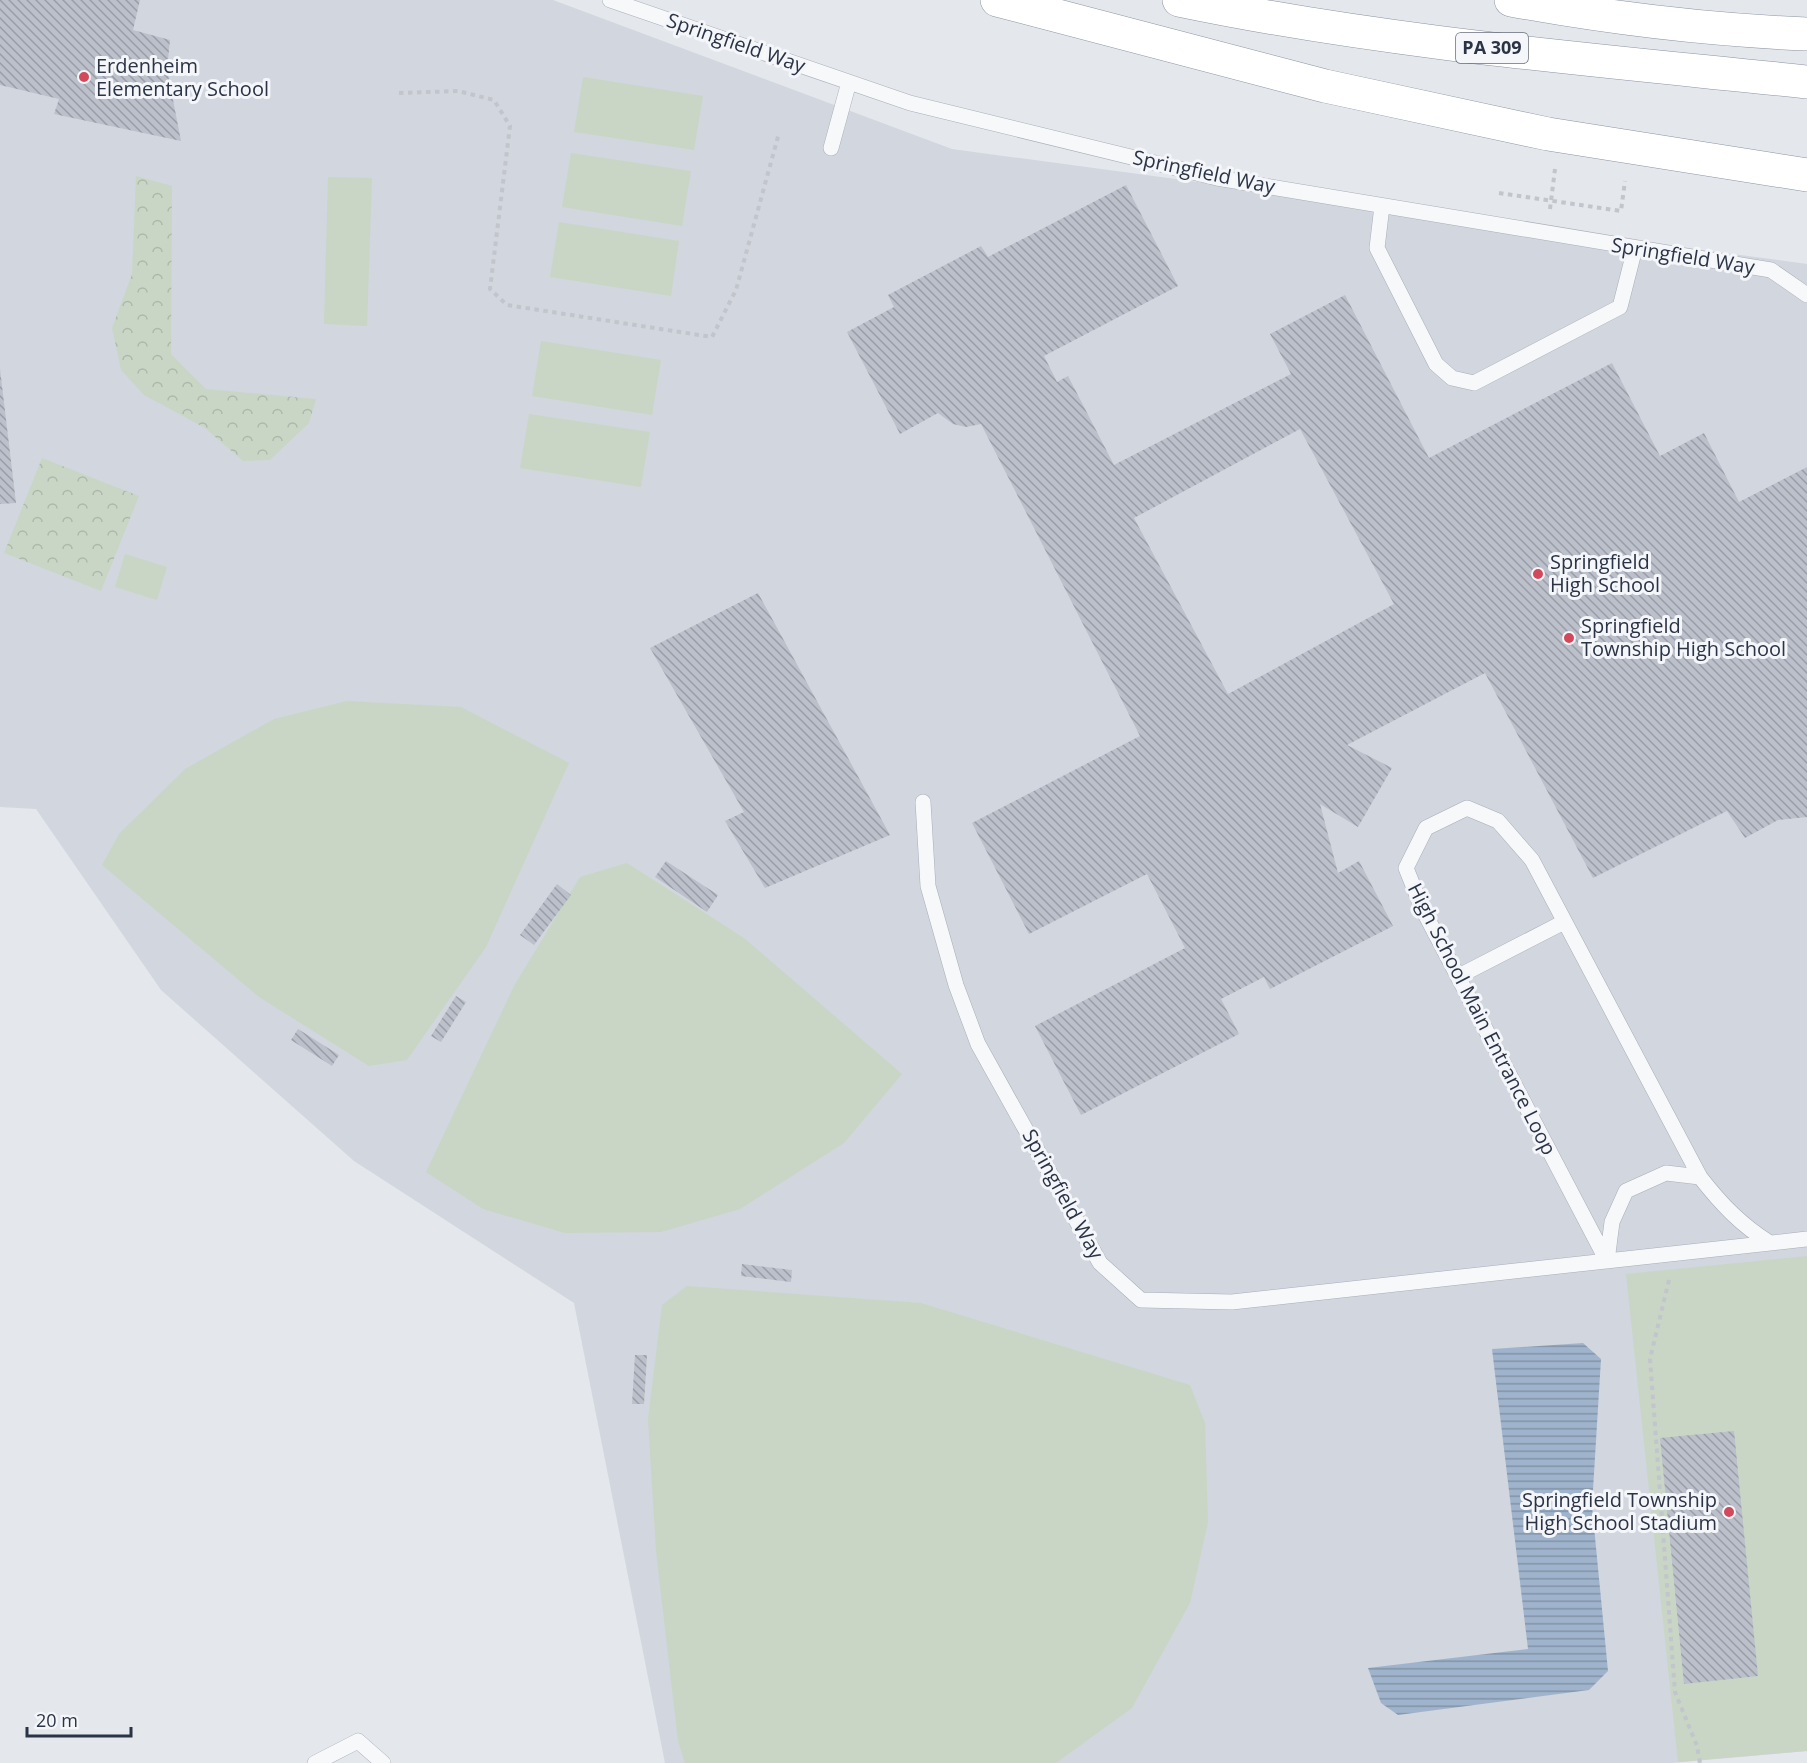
<svg xmlns="http://www.w3.org/2000/svg" width="1807" height="1763" viewBox="0 0 1807 1763" font-family="'Open Sans',sans-serif">
<style>
.built{fill:#d2d6de}
.green{fill:#c9d6c5}
.park{fill:url(#park-crowns)}
.water{fill:url(#water-rules)}
.building{fill:url(#building-back-hatch);fill-rule:evenodd}
.lines{fill:none;stroke-linecap:round;stroke-linejoin:round}
.service-casing{stroke:#a9aeb7;stroke-width:16}
.motorway-casing{stroke:#8b94a3;stroke-width:34}
.path{stroke:#c2c5cb;stroke-width:4;stroke-dasharray:4.5 4.5;stroke-linecap:butt}
.service{stroke:#f7f8fa;stroke-width:15}
.motorway{stroke:#fff;stroke-width:33}
.poi-dot{fill:#d1495b;stroke:#f4f6f9;stroke-width:2}
.labels{text-anchor:middle;stroke-width:6;stroke-linejoin:round;paint-order:stroke}
.shield{fill:#f4f6f9;stroke:#676e7b;stroke-width:1.5}
.shield-label{font-size:18px;font-weight:bold;fill:#2b3445}
.street-label{font-size:20px;fill:#2b3445;stroke:#f4f6f9}
.poi-label{font-size:20px;fill:#2b3445;stroke:#f4f6f9;text-anchor:start}
</style>
<defs>
<pattern id="park-crowns" width="20" height="18" patternUnits="userSpaceOnUse" patternTransform="scale(1.5)"><rect width="20" height="18" fill="#c9d6c5"/><path d="M2 6a3 3 0 1 1 6 0M12 15a3 3 0 1 1 6 0" fill="none" stroke="#adb8ab"/></pattern>
<pattern id="water-rules" width="6" height="5" patternUnits="userSpaceOnUse" patternTransform="scale(1.5)"><rect width="6" height="5" fill="#9fb4cc"/><path d="M0 2.5h6" fill="none" stroke="#8293a7"/></pattern>
<pattern id="building-back-hatch" width="6" height="6" patternUnits="userSpaceOnUse" patternTransform="scale(1.5)"><rect width="6" height="6" fill="#bbc0ca"/><path d="M-1 5l2 2M0 0l6 6M5-1l2 2" fill="none" stroke="#989da6"/></pattern>
</defs>
<rect width="100%" height="100%" fill="#e4e7ec"/>
<path class="built" d="M0 0H553L952 149 1807 264V1751L1671 1763H665L574 1303 354 1161 161 990 36 809 0 807Z"/>
<path class="green" d="M583 77 703 96 694 150 574 132Z
M571 153 691 171 682 226 562 207Z
M328 177 372 178 367 326 324 324Z
M559 222 679 241 671 296 550 277Z
M541 341 661 360 652 415 532 396Z
M529 414 650 432 641 487 520 468Z
M125 554 167 567 157 600 115 587Z
M347 701 461 707 569 763 486 947 407 1060 369 1066 259 997 102 865 119 834 185 769 274 719Z
M627 863 744 938 902 1074 844 1143 740 1209 661 1232 565 1233 483 1209 426 1172 514 986 580 877Z
M1807 1256V1751L1678 1762 1626 1274Z
M687 1286 921 1303 1190 1385 1205 1423 1208 1522 1190 1603 1132 1708 1056 1763H685L678 1741 656 1551 648 1419 662 1305Z"/>
<path class="park" d="M136 176 172 186 171 354 206 389 316 399 309 423 270 460 243 461 205 428 144 395 121 370 112 328 132 274Z
M42 458 139 496 101 591 4 553Z"/>
<path class="water" d="M1583 1343 1601 1359 1592 1506 1608 1671 1589 1690 1398 1715 1381 1703 1368 1668 1528 1649 1492 1349Z"/>
<path class="building" d="M0 0H140L133 30 170 40 167 69 181 141 54 114 59 99 0 85Z
M1126 185 1178 286 1044 356 1057 382 1068 376 1114 465 1291 374 1270 334 1345 295 1429 458 1612 363 1660 456 1704 433 1739 502 1807 467V817L1778 820 1745 838 1727 811 1593 878 1485 673 1347 745 1392 768 1358 827 1320 804 1338 873 1359 861 1393 926 1270 989 1264 977 1221 999 1239 1034 1081 1115 1035 1026 1185 948 1147 874 1029 934 972 823 1140 736 981 424 966 427 953 424 938 413 900 434 847 332 894 307 888 295 981 246 988 257ZM1300 429 1394 604 1228 694 1134 518Z
M0 369 16 503 0 504Z
M758 593 890 835 765 888 725 821 744 812 650 648Z
M666 861 718 895 707 912 655 877Z
M557 884 571 895 534 945 520 935Z
M456 996 466 1002 441 1042 431 1036Z
M298 1029 339 1055 332 1066 291 1040Z
M742 1264 792 1270 791 1282 741 1276Z
M635 1355H647L644 1404H632Z
M1734 1431 1758 1676 1684 1684 1660 1438Z"/>
<g class="lines">
<defs>
<path id="service" d="M610 0 910 103 1217 178 1771 270 1807 295
M831 148 849 82
M1382 206 1377 248 1436 364 1452 378 1474 383 1620 307 1635 248
M923 802 928 886 956 985 978 1044 1100 1263 1141 1300 1232 1302 1807 1239
M1459 976 1564 922
M1607 1261 1422 908 1406 868 1426 828 1467 808 1498 821 1532 860 1700 1177C1721 1204 1741 1225 1770 1243
M1607 1261 1612 1222 1626 1191 1666 1173 1700 1177
M315 1763 358 1741 383 1763"/>
<path id="motorway" d="M997 0 1325 86 1548 134 1807 175
M1179 0C1385 43 1597 60 1807 82
M1511 0C1609 18 1708 30 1807 34"/>
</defs>
<use href="#service" class="service-casing"/>
<use href="#motorway" class="motorway-casing"/>
<path class="path" d="M399 93 458 91 494 100 510 126 490 289 507 305 712 337 736 290 779 133
M1499 193 1621 211 1625 181
M1550 209 1555 169
M1669 1280 1650 1359 1675 1692 1697 1746 1700 1763"/>
<use href="#service" class="service"/>
<use href="#motorway" class="motorway"/>
</g>
<g class="poi-dot">
<circle cx="84" cy="77" r="6"/>
<circle cx="1538" cy="574" r="6"/>
<circle cx="1569" cy="638" r="6"/>
<circle cx="1729" cy="1512" r="6"/>
</g>
<g class="labels">
<rect class="shield" x="1456" y="33" width="72" height="30" rx="4.5"/>
<g class="shield-label">
<text x="1492" y="54">PA 309</text>
</g>
<g class="street-label">
<text transform="translate(736 43) rotate(19)" y="7">Springfield Way</text>
<text transform="translate(1204 172) rotate(12)" y="7">Springfield Way</text>
<text transform="translate(1683 256) rotate(9)" y="7">Springfield Way</text>
<text transform="translate(1482 1019) rotate(63)" y="7">High School Main Entrance Loop</text>
<text transform="translate(1063 1194) rotate(61)" y="7">Springfield Way</text>
</g>
<g class="poi-label">
<text x="96" y="73">Erdenheim<tspan x="96" dy="23">Elementary School</tspan></text>
<text x="1550" y="569">Springfield<tspan x="1550" dy="23">High School</tspan></text>
<text x="1581" y="633">Springfield<tspan x="1581" dy="23">Township High School</tspan></text>
<text x="1717" y="1507" text-anchor="end">Springfield Township<tspan x="1717" dy="23">High School Stadium</tspan></text>
</g>
</g>
<path d="M27 1727v9h104v-9" fill="none" stroke="#2b3445" stroke-width="3"/>
<text x="36" y="1727" font-size="18" fill="#2b3445" stroke="#f4f6f9" stroke-width="4.5" paint-order="stroke">20 m</text>
</svg>
